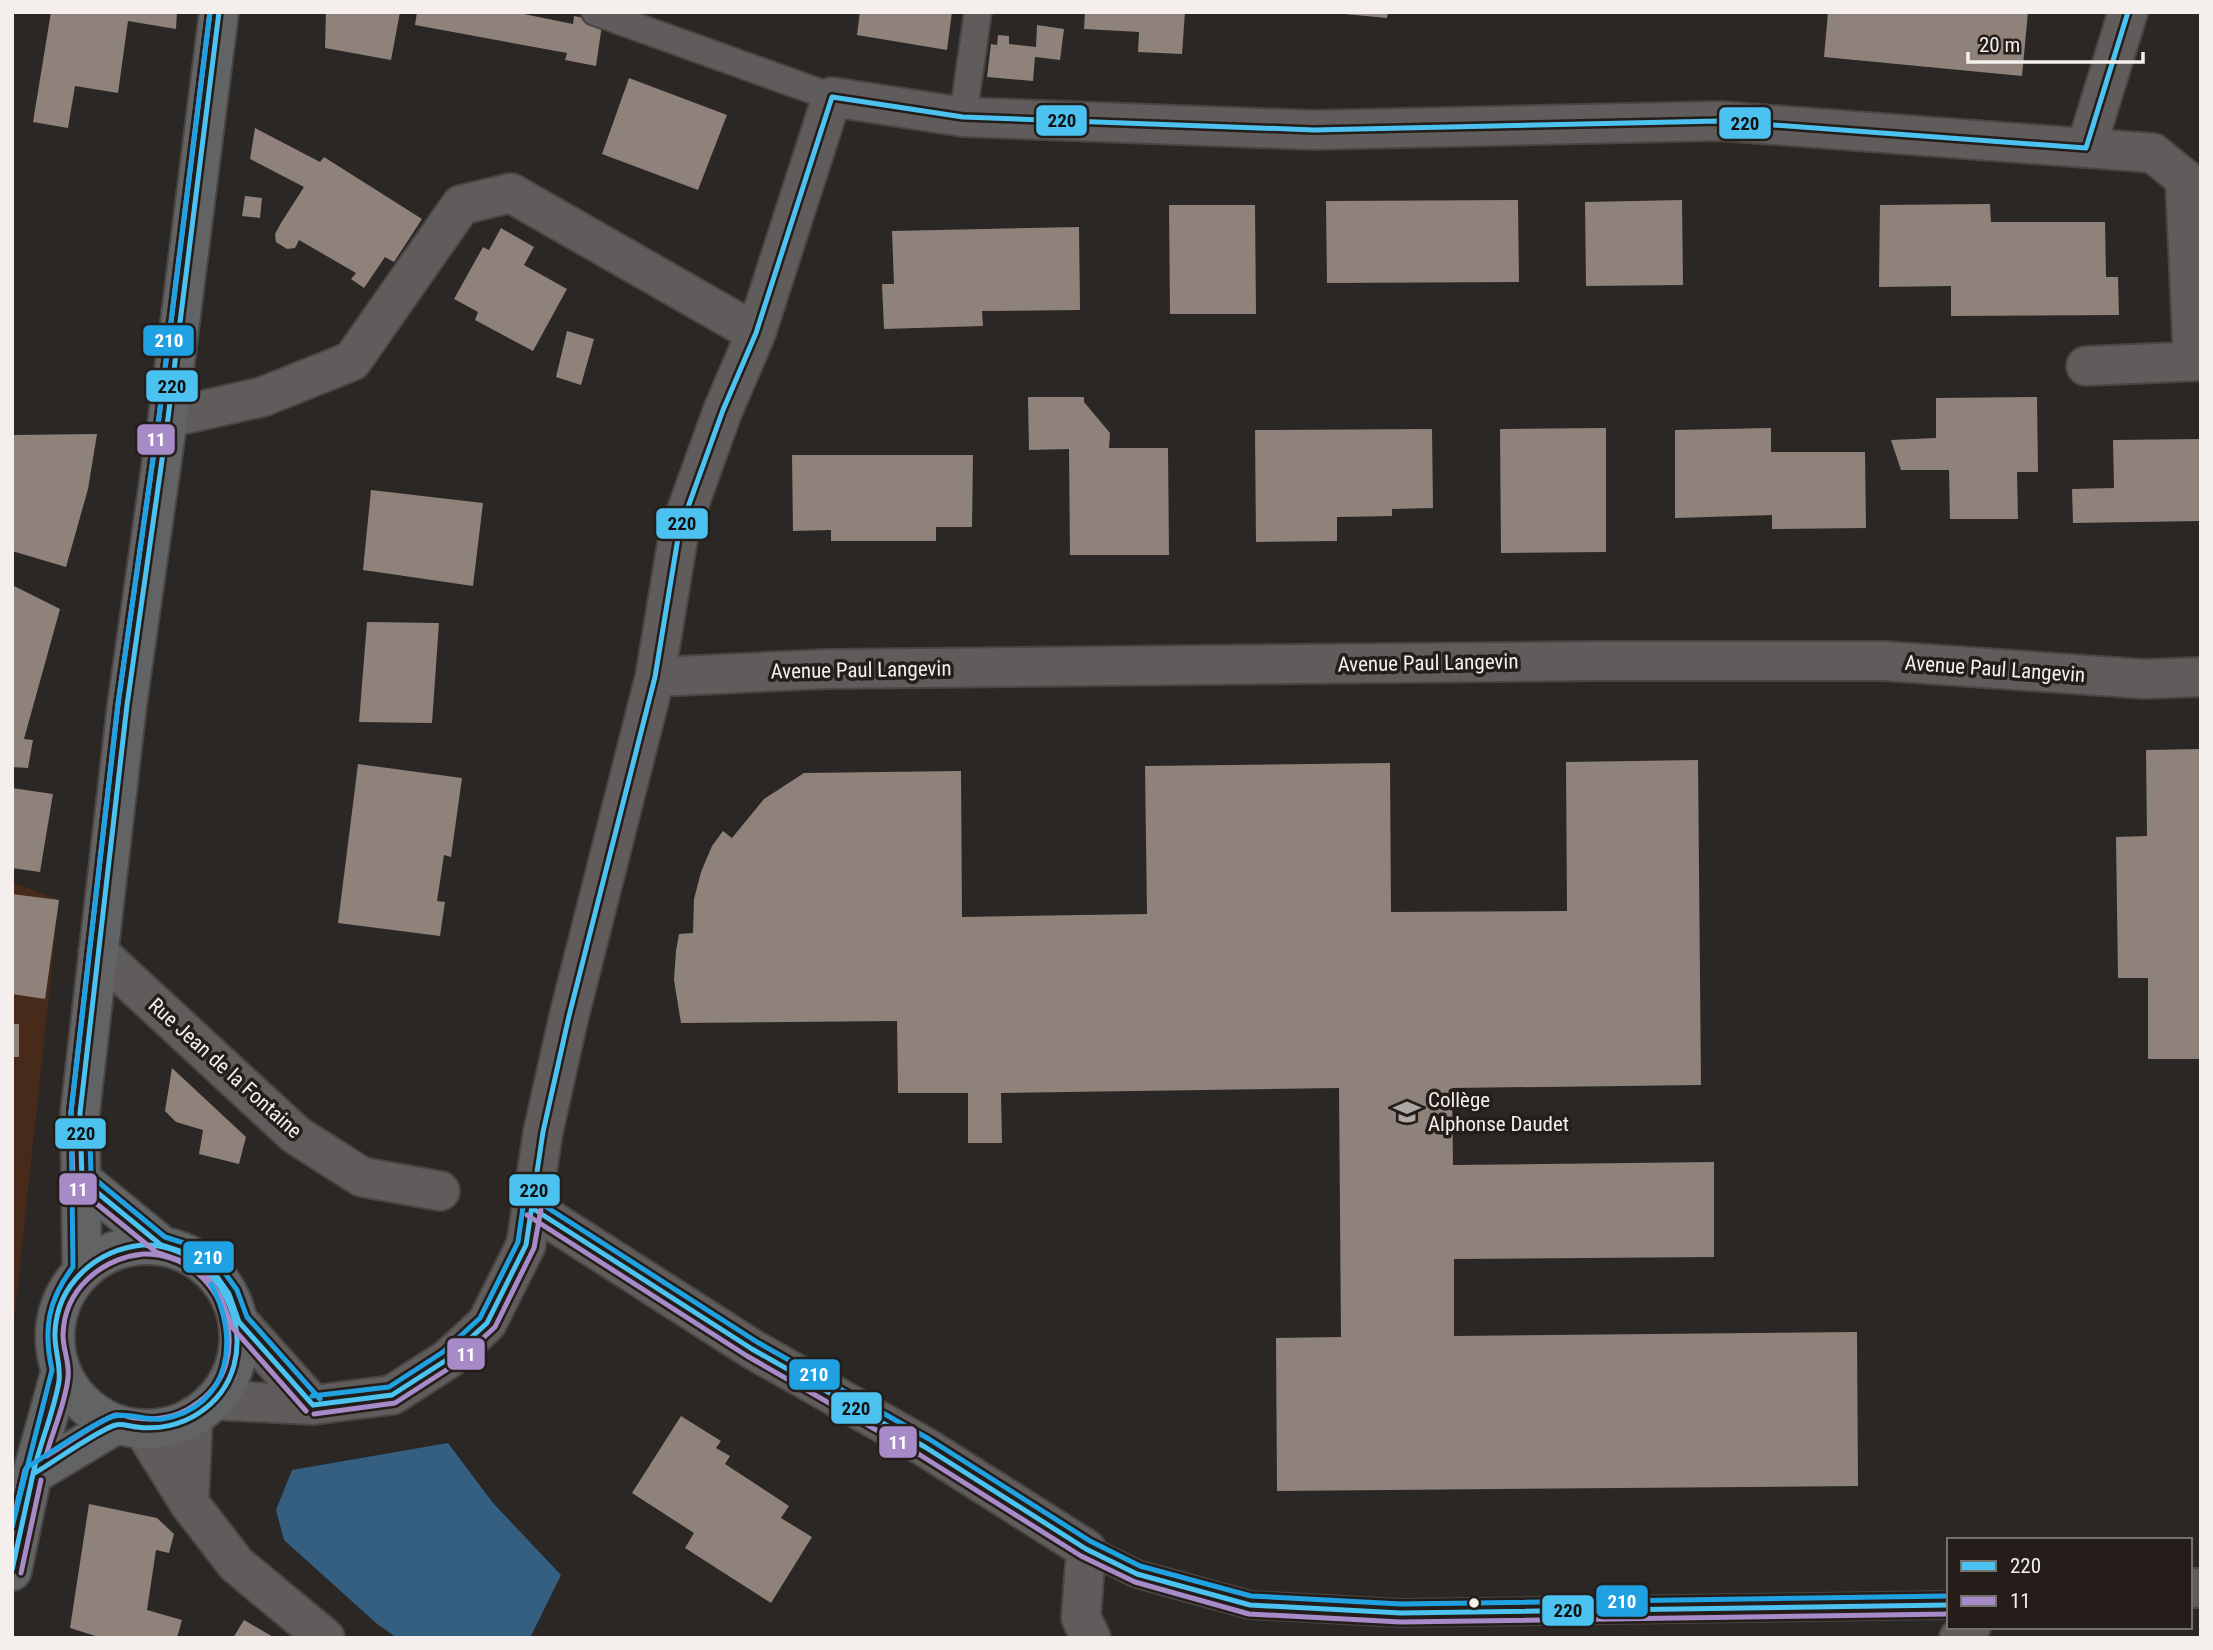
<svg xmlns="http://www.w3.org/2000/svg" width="2213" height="1650" viewBox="0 0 2213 1650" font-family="'Roboto Condensed',sans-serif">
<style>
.green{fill:#472a1a}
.water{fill:#355f80}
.building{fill:#8e827b}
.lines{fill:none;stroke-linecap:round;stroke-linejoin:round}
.lane-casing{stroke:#484543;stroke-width:30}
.street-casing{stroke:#484543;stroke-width:42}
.secondary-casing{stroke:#484543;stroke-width:42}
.lane{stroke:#5f5c5b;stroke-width:26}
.street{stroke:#5f5c5b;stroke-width:38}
.secondary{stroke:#626364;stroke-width:38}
.bus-1-casing{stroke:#241d19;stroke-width:10}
.bus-2-casing{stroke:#241d19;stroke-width:10}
.bus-3-casing{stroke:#241d19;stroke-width:10}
.bus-1{stroke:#4cc2f1;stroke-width:5}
.bus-2{stroke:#a78ac8;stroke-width:5}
.bus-3{stroke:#20a1e1;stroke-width:5}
.bus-dot{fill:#f4efec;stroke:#241d19;stroke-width:2.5}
.labels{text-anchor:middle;stroke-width:7;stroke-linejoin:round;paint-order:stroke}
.street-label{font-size:21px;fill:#f4efec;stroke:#241d19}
.poi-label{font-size:21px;fill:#f4efec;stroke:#241d19;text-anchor:start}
.line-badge{stroke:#241d19;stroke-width:2.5}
.badge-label{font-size:19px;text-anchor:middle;font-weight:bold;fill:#fff}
.pale-badge-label{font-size:19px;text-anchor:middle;font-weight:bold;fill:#111}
</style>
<rect width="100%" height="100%" fill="#2b2725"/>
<path class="green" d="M12 882 59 900 12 1340Z"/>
<path class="water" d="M448 1443 493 1503 561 1575 530 1638H397L376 1623 284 1540 276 1510 292 1470Z"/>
<path class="building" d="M51 12H177L176 29 128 21 118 93 75 86 68 128 33 122Z
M326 12H400L391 60 325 48Z
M417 12H514L573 24 574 16 584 18 602 25 596 66 565 60 567 53 415 25Z
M860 12H952L947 50 857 35Z
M1085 12H1185L1182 54 1138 52 1139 32 1084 29Z
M1323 12H1388L1387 18Z
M1828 12H2028L2022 76 1824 57Z
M1037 25 1064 29 1060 60 1035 57 1033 81 987 77 991 44 997 45 998 35 1009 36V44L1036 47Z
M629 78 727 115 698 190 602 154Z
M255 128 320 162 324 157 422 219 394 262 385 257 364 288 351 279 356 273 299 240 295 248 287 249 276 242 275 234 281 223 304 187 250 159Z
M245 196 262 198 260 218 242 216Z
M1518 200 1519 282 1327 283 1326 201Z
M1682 200 1683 285 1586 286 1585 202Z
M1990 204 1991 222H2105L2106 277H2118L2119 315 1951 316V286L1879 287 1880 205Z
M1169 205H1255L1256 314H1170Z
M1079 227 1080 310 982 311 983 326 884 329 882 284H894L892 231Z
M501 228 534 247 524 265 567 289 533 351 475 320 478 312 454 299 483 247 489 250Z
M567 331 594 339 581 385 556 377Z
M1028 397H1084V402L1110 433 1109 448H1168L1169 555H1070L1069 449 1029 450Z
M2037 397 2038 472H2017L2018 519H1950L1949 470H1901L1891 440 1936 438V398Z
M1606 428V552L1501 553 1500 429Z
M1771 428V452H1865L1866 528 1772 529V515L1675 518V430Z
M1432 429 1433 508 1392 509V516L1337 517V541L1256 542 1255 430Z
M97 434 88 489 66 567 12 551V435Z
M2201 439V521L2073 523 2072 489 2114 488 2113 440Z
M792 455H973L972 527H936V541H831V530L793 531Z
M371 490 483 503 473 586 363 570Z
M12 585 60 609 24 739 33 740 28 768 12 767Z
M367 622 439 623 432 723 359 722Z
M2201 749V1059H2148V978H2118L2116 837 2147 836 2146 750Z
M1698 760 1701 1085 1452 1088 1453 1165 1714 1162V1257L1454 1259V1336L1857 1332 1858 1486 1277 1491 1276 1338 1341 1337 1339 1088 1001 1093 1002 1143H968V1093H898L897 1021 681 1023 674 980 676 951 679 934 693 933 694 899 701 872 712 846 723 831 732 838 764 799 804 773 961 771 962 917 1147 914 1145 766 1390 763 1391 912 1567 911 1566 762Z
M358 764 462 778 451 857 444 855 437 901 445 902 440 936 338 923Z
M12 788 53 794 40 872 12 868Z
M12 894 59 900 45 999 12 994Z
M12 1024H19V1057H12Z
M172 1068 246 1137 239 1164 199 1154 203 1130 176 1122 165 1111Z
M681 1416 721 1441 716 1448 730 1456 725 1464 789 1506 781 1518 812 1537 771 1603 685 1548 694 1533 632 1493Z
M89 1504 157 1518 174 1534 169 1553 156 1550 147 1610 182 1620 177 1638H102L70 1628Z
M244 1620 275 1638H233Z"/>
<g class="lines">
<defs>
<path id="lane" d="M595 12 832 97
M963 117 978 12
M1086 1549 1137 1574 1250 1605 1401 1613 1949 1605"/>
<path id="street" d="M2086 148 2128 12
M2086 366 2201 361
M168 418 262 397 352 361 461 205 511 193 756 333
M655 677 826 669 1593 661H1884L2144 679 2201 677
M98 952 296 1135 362 1177 440 1191
M532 1208 752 1349 925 1447 1086 1549 1081 1618 1091 1638
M239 1322 313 1405
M214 1400 313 1405 392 1395 448 1359 487 1323 526 1245 543 1132 569 1016 655 677 679 532 723 410 756 333 832 97 963 117 1314 130 1720 121 2153 153 2185 179 2193 361
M143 1429 189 1503 236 1564 325 1638
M189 1503 193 1416
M2190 1588H2201
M1959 1638 1971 1627"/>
<path id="secondary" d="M82 1180 161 1245
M55 1337a92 92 0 1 1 184 0a92 92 0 1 1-184 0Z
M82 1270 80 1113 127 705 168 418 219 12
M32 1475 117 1424
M12 1571 32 1475 61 1370"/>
</defs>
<use href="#lane" class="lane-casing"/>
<use href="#street" class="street-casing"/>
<use href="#secondary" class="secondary-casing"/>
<use href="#lane" class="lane"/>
<use href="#street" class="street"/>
<use href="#secondary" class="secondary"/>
<defs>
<path id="bus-1" d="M219 12 168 418 127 705 80 1113 82 1180 161 1245 189 1254 213 1271 229 1294 239 1322 313 1405
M2086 148 2128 12
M532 1208 752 1349 925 1447 1086 1549 1137 1574 1250 1605 1401 1613 1949 1605
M142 1245C229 1243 274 1363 199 1413 181 1425 158 1430 137 1427 131 1427 122 1423 116 1425 99 1429 51 1464 33 1474 40 1443 54 1412 59 1381 61 1364 54 1349 55 1332 57 1284 96 1250 142 1245Z
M313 1405 392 1395 448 1359 487 1323 526 1245 543 1132 569 1016 655 677 679 532 723 410 756 333 832 97 963 117 1314 130 1720 121 2086 148
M12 1570 33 1474
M12 1570 33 1474"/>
<path id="bus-2" d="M210 12 159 417 118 704 71 1112 73 1180 76 1187 156 1252 185 1262 207 1277 221 1298 232 1327 306 1411
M527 1215 747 1356 920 1455 1081 1556 1135 1582 1249 1614 1401 1622 1949 1614
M143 1254C223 1252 263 1363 193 1406 177 1417 156 1421 137 1418 131 1418 122 1414 116 1415 102 1418 61 1448 46 1456 53 1430 65 1405 68 1378 70 1363 63 1350 63 1335 64 1290 100 1259 143 1254Z
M314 1414 395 1403 454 1365 495 1327 534 1248 541 1209
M12 1527 25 1470
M21 1573 41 1480"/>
<path id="bus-3" d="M90 1138 91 1176 165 1237 193 1246 219 1265 237 1290 247 1317 320 1399
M537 1201 757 1342 929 1439 1090 1541 1140 1566 1251 1596 1401 1604 1949 1596
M312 1396 389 1387 443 1352 480 1318 518 1242 523 1207
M17 1504 26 1468C46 1456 94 1422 114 1416 127 1412 146 1421 162 1419 232 1407 240 1337 211 1284
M12 1527 52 1370C43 1329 48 1300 73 1267L71 1112 118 704 159 417 210 12"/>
</defs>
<use href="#bus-1" class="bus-1-casing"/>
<use href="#bus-2" class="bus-2-casing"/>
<use href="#bus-3" class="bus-3-casing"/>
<use href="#bus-1" class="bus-1"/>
<use href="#bus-2" class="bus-2"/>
<use href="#bus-3" class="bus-3"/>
</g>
<defs>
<symbol id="school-bare" viewBox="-9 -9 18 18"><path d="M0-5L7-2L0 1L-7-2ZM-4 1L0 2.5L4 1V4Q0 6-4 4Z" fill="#aea9a6" stroke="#241d19" stroke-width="2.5" paint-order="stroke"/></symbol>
</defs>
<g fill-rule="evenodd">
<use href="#school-bare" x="1388" y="1093" width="38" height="38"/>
</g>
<circle class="bus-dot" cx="1474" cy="1603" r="6"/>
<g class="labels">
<g class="street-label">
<text transform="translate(1428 663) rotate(-1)" y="7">Avenue Paul Langevin</text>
<text transform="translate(1995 669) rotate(4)" y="7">Avenue Paul Langevin</text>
<text transform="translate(861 670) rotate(-1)" y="7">Avenue Paul Langevin</text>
<text transform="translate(225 1068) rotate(42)" y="7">Rue Jean de la Fontaine</text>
</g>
<g class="poi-label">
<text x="1428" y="1107">Collège<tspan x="1428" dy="24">Alphonse Daudet</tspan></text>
</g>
</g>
<g class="line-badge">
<rect x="1035" y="104" width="53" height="33" rx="7" fill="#4cc2f1"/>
<rect x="1718" y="106" width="54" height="34" rx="7" fill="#4cc2f1"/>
<rect x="142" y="324" width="53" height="33" rx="7" fill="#20a1e1"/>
<rect x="145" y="369" width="54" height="34" rx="7" fill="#4cc2f1"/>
<rect x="136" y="423" width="40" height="33" rx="7" fill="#a78ac8"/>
<rect x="655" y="507" width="54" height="33" rx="7" fill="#4cc2f1"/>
<rect x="54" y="1117" width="53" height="33" rx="7" fill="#4cc2f1"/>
<rect x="58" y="1172" width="40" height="34" rx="7" fill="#a78ac8"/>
<rect x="508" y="1173" width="53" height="34" rx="7" fill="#4cc2f1"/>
<rect x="182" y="1240" width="53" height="34" rx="7" fill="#20a1e1"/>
<rect x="446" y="1337" width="40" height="34" rx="7" fill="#a78ac8"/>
<rect x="788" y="1358" width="53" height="33" rx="7" fill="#20a1e1"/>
<rect x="830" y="1391" width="53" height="34" rx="7" fill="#4cc2f1"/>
<rect x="878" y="1425" width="40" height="34" rx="7" fill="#a78ac8"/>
<rect x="1595" y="1584" width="54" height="34" rx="7" fill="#20a1e1"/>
<rect x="1541" y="1594" width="54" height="33" rx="7" fill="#4cc2f1"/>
</g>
<g class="badge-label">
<text x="169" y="347">210</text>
<text x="156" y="446">11</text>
<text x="78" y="1196">11</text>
<text x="208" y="1264">210</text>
<text x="466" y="1361">11</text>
<text x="814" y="1381">210</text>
<text x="898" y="1449">11</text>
<text x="1622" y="1608">210</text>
</g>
<g class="pale-badge-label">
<text x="1062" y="127">220</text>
<text x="1745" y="130">220</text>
<text x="172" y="393">220</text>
<text x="682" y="530">220</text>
<text x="81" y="1140">220</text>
<text x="534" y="1197">220</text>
<text x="856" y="1415">220</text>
<text x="1568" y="1617">220</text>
</g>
<rect width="2213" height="1650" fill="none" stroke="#f4efec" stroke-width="28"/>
<rect x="1947" y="1538" width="245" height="91" fill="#241d19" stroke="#77716d" stroke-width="2"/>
<rect x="1961" y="1561" width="35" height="10" fill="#4cc2f1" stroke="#77716d" stroke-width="2"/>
<text x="2010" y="1573" font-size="21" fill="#f4efec">220</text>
<rect x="1961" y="1596" width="35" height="10" fill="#a78ac8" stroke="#77716d" stroke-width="2"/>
<text x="2010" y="1608" font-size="21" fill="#f4efec">11</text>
<path d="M1968 52v10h175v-10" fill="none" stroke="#f4efec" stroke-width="3.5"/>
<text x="1979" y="52" font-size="21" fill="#f4efec" stroke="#241d19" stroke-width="5" paint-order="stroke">20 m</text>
</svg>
